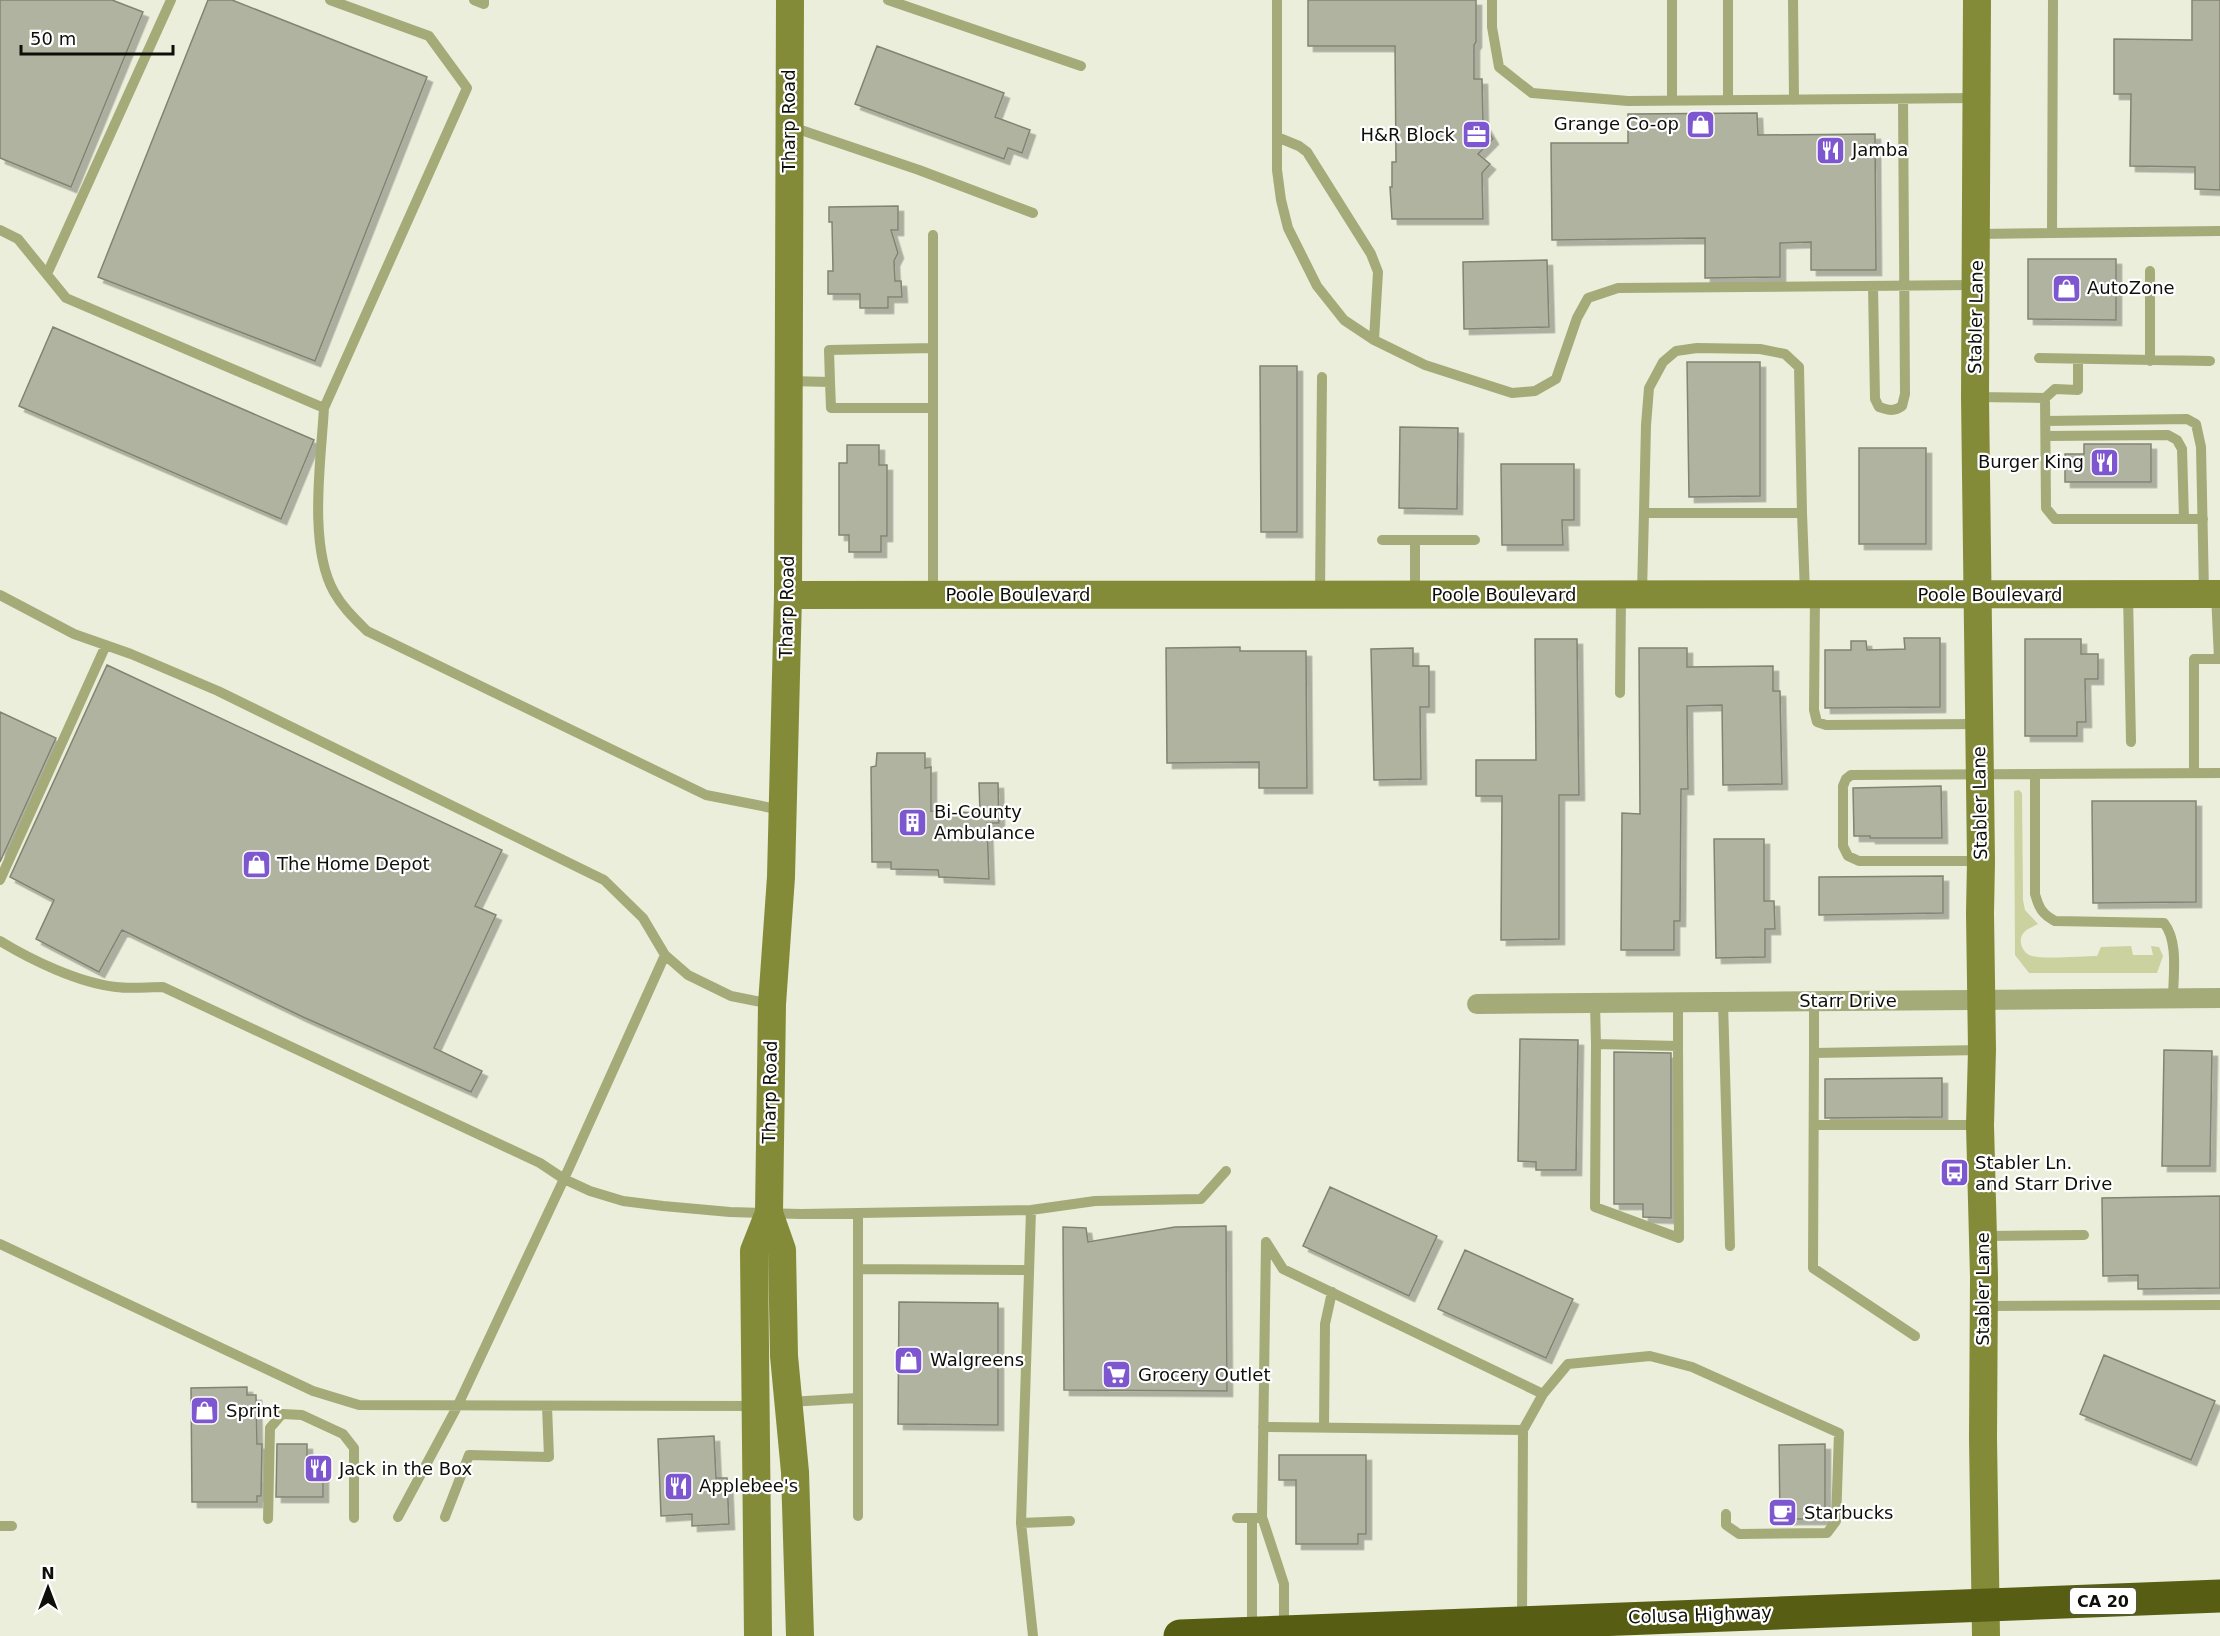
<svg xmlns="http://www.w3.org/2000/svg" width="2220" height="1636" viewBox="0 0 2220 1636" font-family="'DejaVu Sans',sans-serif">
<style>
.green{fill:#cbd2a0}
.building{fill:#b0b3a0;stroke:#828472;stroke-width:1.5;filter:url(#shadow)}
.lines{fill:none;stroke-linecap:round;stroke-linejoin:round}
.lane{stroke:#a4ab78;stroke-width:10}
.street{stroke:#a4ab78;stroke-width:20}
.secondary{stroke:#838b39;stroke-width:28}
.highway{stroke:#575d13;stroke-width:33}
.labels{text-anchor:middle;stroke-width:4.5;stroke-linejoin:round;paint-order:stroke}
.shield{fill:#fff;stroke:#565753;stroke-width:1.5}
.shield-label{font-size:16px;font-weight:bold;fill:#0e0f09}
.street-label{font-size:18px;fill:#0e0f09;stroke:#fff}
.poi-label{font-size:18px;fill:#0e0f09;stroke:#fff;text-anchor:start}
</style>
<defs>
<filter id="shadow"><feDropShadow dx="5.5" dy="5.5" stdDeviation="0" flood-color="#0004"/></filter>
</defs>
<rect width="100%" height="100%" fill="#ebeeda"/>
<path class="green" d="M2019 790 2022 793 2023 900 2025 910 2038 924C2030 928 2019 931 2021 944 2022 948 2025 953 2029 955 2040 960 2083 956 2097 956L2101 947 2131 946 2133 955H2153L2151 946 2159 947 2163 956 2157 973H2029L2015 955 2014 791Z"/>
<path class="building" d="M0 0H112L143 12 71 187 0 158Z
M208 0H232L427 77 315 361 98 277Z
M1308 0H1476V42L1474 45V79H1482L1483 122 1493 139 1478 154 1490 164 1482 173 1483 219H1392L1390 187H1392V162H1396L1395 46H1308Z
M2192 0H2220V190L2195 189V167L2130 166 2131 94H2114V39L2192 40Z
M877 46 1004 93 995 117 1030 130 1022 153 1008 148 1004 159 855 104Z
M1757 113 1758 135 1875 134 1876 270H1811V242L1780 243V277L1705 278V238L1552 240 1551 143H1628V114Z
M898 206V230H891L898 253 894 261 895 281H901L902 297H888V308H860V294H828V271H833L832 222H829V207Z
M2028 259H2116V320L2028 319Z
M1547 260 1549 327 1464 329 1463 262Z
M53 327 314 440 281 519 19 406Z
M1687 362H1760V496L1689 497Z
M1260 366H1297V532H1261Z
M1400 427 1458 428 1457 509 1399 508Z
M2084 444H2151V482H2065V454H2084Z
M847 445H879V465H887V536H881V552H849V535H839V463H847Z
M1859 448H1926V544H1859Z
M1501 464H1574V520H1562L1563 545H1502Z
M1904 638H1940V707L1825 708V650H1851V641H1866L1867 650 1905 649Z
M1535 639H1577L1579 795H1559V939L1501 940 1502 796H1476V760H1536Z
M2025 639H2081V654H2098V679H2085L2086 722H2077V736H2025Z
M1240 647V651H1306L1307 788H1259V762L1167 763 1166 648Z
M1413 648V666H1429V707H1420L1421 779 1374 780 1371 649Z
M1639 648H1687V667L1773 666V691H1780L1782 784 1723 785 1722 705 1687 706 1688 789H1681L1680 921H1674V950H1621L1622 813 1640 814Z
M107 665 502 850 475 906 496 915 434 1048 482 1071 471 1092 303 1017 122 930 99 972 36 939 54 900 10 877Z
M0 712 56 738 0 862Z
M877 753H925V768L931 767V811L980 813 979 783H998L999 823H987L989 879 939 877 938 870 891 869V862H872L871 767 876 766Z
M1941 786 1942 838H1870V836H1854L1853 788Z
M2092 801H2196V902L2093 903Z
M1714 839H1764V901H1774L1775 929H1765V957L1716 958Z
M1943 876V913L1819 915V877Z
M1520 1039 1578 1040 1576 1170H1536V1162L1518 1161Z
M2164 1050 2212 1051 2210 1166H2162Z
M1614 1052 1671 1053V1218L1643 1217V1204H1614Z
M1942 1078V1117L1825 1118V1079Z
M1330 1187 1437 1236 1409 1296 1303 1246Z
M2220 1196V1288L2138 1289V1275L2103 1276 2102 1198Z
M1226 1226 1227 1391 1064 1390 1063 1227 1086 1228 1088 1242 1175 1227Z
M1465 1250 1573 1299 1546 1358 1438 1309Z
M899 1302 998 1303V1425L898 1424Z
M2104 1355 2215 1401 2191 1460 2080 1414Z
M247 1387V1395H256L257 1444H262L261 1496H257V1502H192L191 1388Z
M714 1436 716 1478H727L729 1524 692 1526V1514L661 1516 658 1439Z
M277 1444H307V1456H323V1497H276Z
M1825 1444V1519H1780L1779 1445Z
M1279 1455H1366V1534H1358V1544H1296V1480H1279Z"/>
<g class="lines">
<path class="lane" d="M474 0 484 4V0
M888 0 1081 66
M1277 0V170L1281 200 1288 228 1317 286 1344 320 1374 340 1425 365 1512 393 1535 391 1556 379 1577 318 1588 298 1618 288 1973 285
M1492 0V27L1499 67 1532 93 1628 101 1977 98
M1728 0V100
M1793 0 1794 100
M1672 101V0
M792 127 919 170 1033 213
M1277 137 1299 146 1307 152 1371 254 1378 272 1374 340
M0 230 18 239 66 298 324 408 467 88 429 36 330 0
M2052 233 2220 231
M1977 234 2052 233 2053 0
M2150 271V361
M47 274 171 0
M1873 286 1875 399 1879 407C1888 410 1894 412 1902 406L1905 394 1903 99
M2039 358 2210 361
M2078 359V390L2055 389 2045 398 2046 508 2055 519H2203
M789 381 830 382 831 408H933V595
M830 382 829 350 933 348V235
M1975 397 2045 398
M324 408C321 460 308 546 334 592 343 608 355 619 367 631L706 795 782 810
M933 408V348
M2046 421 2187 419 2196 424 2201 447 2204 592
M2046 436 2168 435 2177 440 2182 449 2184 519
M1644 513 1646 425 1649 388 1663 362 1676 351 1697 348 1760 349 1785 354 1799 367 1802 513
M1382 540H1415
M1415 592V540H1475
M1642 592 1644 513H1802L1805 593
M2216 594 2219 659
M0 595 74 634 131 654 218 691 604 880 643 918 665 955 688 975 731 996 771 1004
M1320 595 1322 377
M1815 595 1814 710 1817 722 1826 725 1979 724
M2128 595 2131 742
M1620 693 1621 597
M2194 773V659H2220
M2035 774V894C2039 908 2042 914 2055 921L2164 923C2179 942 2173 976 2173 999
M1980 861H1859L1848 856 1843 846V786L1846 779 1851 775 2220 773
M0 880 106 645
M0 941C31 960 79 983 116 987 131 989 148 987 163 987L540 1163 564 1179 590 1191 623 1201 663 1206 730 1212 801 1214 1031 1210 1095 1201 1201 1199 1226 1171
M1814 1001V1053L1981 1050
M1678 1002V1046L1679 1238 1595 1207 1596 1044 1678 1046
M1723 1002 1730 1246
M1595 1003 1596 1044
M1814 1053 1813 1268 1915 1336
M1814 1125H1979
M1031 1210 1021 1523 1033 1636
M858 1213V1516
M1984 1236 2084 1235
M1266 1242 1262 1517 1284 1584V1628
M1266 1242 1283 1269 1543 1394
M0 1244 313 1391 359 1405 756 1406
M858 1269 1029 1270
M1986 1306 2220 1305
M789 1402 857 1398
M1263 1427 1523 1430
M1324 1427 1325 1324 1332 1292
M398 1517 457 1407 564 1179 665 955
M445 1517 469 1455 549 1457 547 1406
M1237 1518H1259
M1252 1518V1628
M268 1519 270 1428 282 1414 302 1415 343 1434 354 1448V1518
M1021 1523 1070 1521
M0 1526H12
M1522 1619 1523 1430 1543 1394 1568 1364 1650 1356 1692 1367 1839 1433 1836 1521 1827 1533 1739 1534 1726 1525V1514"/>
<path class="street" d="M1477 1004 2220 998"/>
<path class="secondary" d="M790 0 788 595 781 877 772 1004 769 1213 782 1250 784 1356 795 1472 800 1636
M1977 0 1975 397 1981 861 1980 913 1982 1050 1980 1125 1984 1277 1983 1438 1986 1636
M788 595 2220 594
M758 1636 754 1251 769 1213"/>
<path class="highway" d="M1180 1636 2220 1596"/>
</g>
<defs>
<symbol id="shop-square" viewBox="-11 -11 22 22"><rect x="-9" y="-9" width="18" height="18" rx="4" fill="#7d56d0" stroke="#fff"/><path d="M-5-2.5h2.3a2.7 3.5 0 0 1 5.4 0H5L5.5 6h-11ZM-1.5-2.5h3a1.5 2.3 0 0 0-3 0Z" fill="#fff"/></symbol>
<symbol id="office-square" viewBox="-11 -11 22 22"><rect x="-9" y="-9" width="18" height="18" rx="4" fill="#7d56d0" stroke="#fff"/><path d="M-6-3h4V-5.5h4V-3h4V5H-6ZM-1-4.5V-3h2v-1.5ZM-6 0V1H6V0Z" fill="#fff"/></symbol>
<symbol id="restaurant-square" viewBox="-11 -11 22 22"><rect x="-9" y="-9" width="18" height="18" rx="4" fill="#7d56d0" stroke="#fff"/><path d="M-5-6h1v4h1v-4h1v4h1v-4h1v5L-1.5 .5V6h-2V.5L-5-1ZM5-6V6H3V1.5H1.5Q1.5-4 5-6Z" fill="#fff"/></symbol>
<symbol id="building-square" viewBox="-11 -11 22 22"><rect x="-9" y="-9" width="18" height="18" rx="4" fill="#7d56d0" stroke="#fff"/><path d="M-4-6H4V6H1V3H-1V6H-4ZM-2.5-4.3h1.7v1.8h-1.7ZM.8-4.3h1.7v1.8H.8ZM-2.5-1h1.7V.8h-1.7ZM.8-1h1.7V.8H.8Z" fill="#fff"/></symbol>
<symbol id="bus-square" viewBox="-11 -11 22 22"><rect x="-9" y="-9" width="18" height="18" rx="4" fill="#7d56d0" stroke="#fff"/><path d="M-5-6H5V4H4V6H2V4H-2V6H-4V4H-5ZM-3.5-4V0h7V-4ZM-3.5 1.2v1.5H-2V1.2ZM2 1.2v1.5H3.5V1.2Z" fill="#fff"/></symbol>
<symbol id="supermarket-square" viewBox="-11 -11 22 22"><rect x="-9" y="-9" width="18" height="18" rx="4" fill="#7d56d0" stroke="#fff"/><path d="M-6-5.5h2.5l.6 2H6L4.5 2H-2.5L-4.4-4H-6ZM-1.5 3.2a1.3 1.3 0 1 0 .1 0ZM3 3.2a1.3 1.3 0 1 0 .1 0Z" fill="#fff"/></symbol>
<symbol id="cafe-square" viewBox="-11 -11 22 22"><rect x="-9" y="-9" width="18" height="18" rx="4" fill="#7d56d0" stroke="#fff"/><path d="M-5.5-4.5H6V0H3Q3 3.5 0 3.5H-2.5Q-5.5 3.5-5.5 0ZM3-3.2v2h1.7v-2ZM-6 4.5H4V6H-6Z" fill="#fff"/></symbol>
</defs>
<g fill-rule="evenodd">
<use href="#shop-square" x="1684" y="108" width="33" height="33"/>
<use href="#office-square" x="1460" y="118" width="33" height="33"/>
<use href="#restaurant-square" x="1814" y="134" width="33" height="33"/>
<use href="#shop-square" x="2050" y="272" width="33" height="33"/>
<use href="#restaurant-square" x="2088" y="446" width="33" height="33"/>
<use href="#building-square" x="896" y="806" width="33" height="33"/>
<use href="#shop-square" x="240" y="848" width="33" height="33"/>
<use href="#bus-square" x="1938" y="1156" width="33" height="33"/>
<use href="#shop-square" x="892" y="1344" width="33" height="33"/>
<use href="#supermarket-square" x="1100" y="1358" width="33" height="33"/>
<use href="#shop-square" x="188" y="1394" width="33" height="33"/>
<use href="#restaurant-square" x="302" y="1452" width="33" height="33"/>
<use href="#restaurant-square" x="662" y="1470" width="33" height="33"/>
<use href="#cafe-square" x="1766" y="1496" width="33" height="33"/>
</g>
<g class="labels">
<rect class="shield" x="2070" y="1588" width="66" height="26" rx="4.5"/>
<g class="shield-label">
<text x="2103" y="1607">CA 20</text>
</g>
<g class="street-label">
<text transform="translate(789 121) rotate(-90)" y="6">Tharp Road</text>
<text transform="translate(1976 317) rotate(-89)" y="6">Stabler Lane</text>
<text x="1018" y="601">Poole Boulevard</text>
<text x="1504" y="601">Poole Boulevard</text>
<text x="1990" y="601">Poole Boulevard</text>
<text transform="translate(787 607) rotate(-89)" y="6">Tharp Road</text>
<text transform="translate(1980 803) rotate(-91)" y="6">Stabler Lane</text>
<text x="1848" y="1007">Starr Drive</text>
<text transform="translate(770 1092) rotate(-89)" y="6">Tharp Road</text>
<text transform="translate(1983 1289) rotate(-90)" y="6">Stabler Lane</text>
<text transform="translate(1700 1615) rotate(-2)" y="6">Colusa Highway</text>
</g>
<g class="poi-label">
<text x="1679" y="130" text-anchor="end">Grange Co-op</text>
<text x="1455" y="141" text-anchor="end">H&amp;R Block</text>
<text x="1852" y="156">Jamba</text>
<text x="2087" y="294">AutoZone</text>
<text x="2084" y="468" text-anchor="end">Burger King</text>
<text x="934" y="818">Bi-County<tspan x="934" dy="21">Ambulance</tspan></text>
<text x="277" y="870">The Home Depot</text>
<text x="1975" y="1169">Stabler Ln.<tspan x="1975" dy="21">and Starr Drive</tspan></text>
<text x="930" y="1366">Walgreens</text>
<text x="1138" y="1381">Grocery Outlet</text>
<text x="226" y="1417">Sprint</text>
<text x="339" y="1475">Jack in the Box</text>
<text x="699" y="1492">Applebee's</text>
<text x="1804" y="1519">Starbucks</text>
</g>
</g>
<g transform="translate(48 1588)" stroke="#ffffff" stroke-width="4.5" paint-order="stroke">
<path d="M0-4.5L10 22L0 15L-10 22Z" fill="#0e0f09"/>
<text y="-9" font-size="16" font-weight="bold" text-anchor="middle" fill="#0e0f09">N</text>
</g>
<path d="M21 45v9h152v-9" fill="none" stroke="#0e0f09" stroke-width="3"/>
<text x="30" y="45" font-size="18" fill="#0e0f09" stroke="#ffffff" stroke-width="4.5" paint-order="stroke">50 m</text>
</svg>
